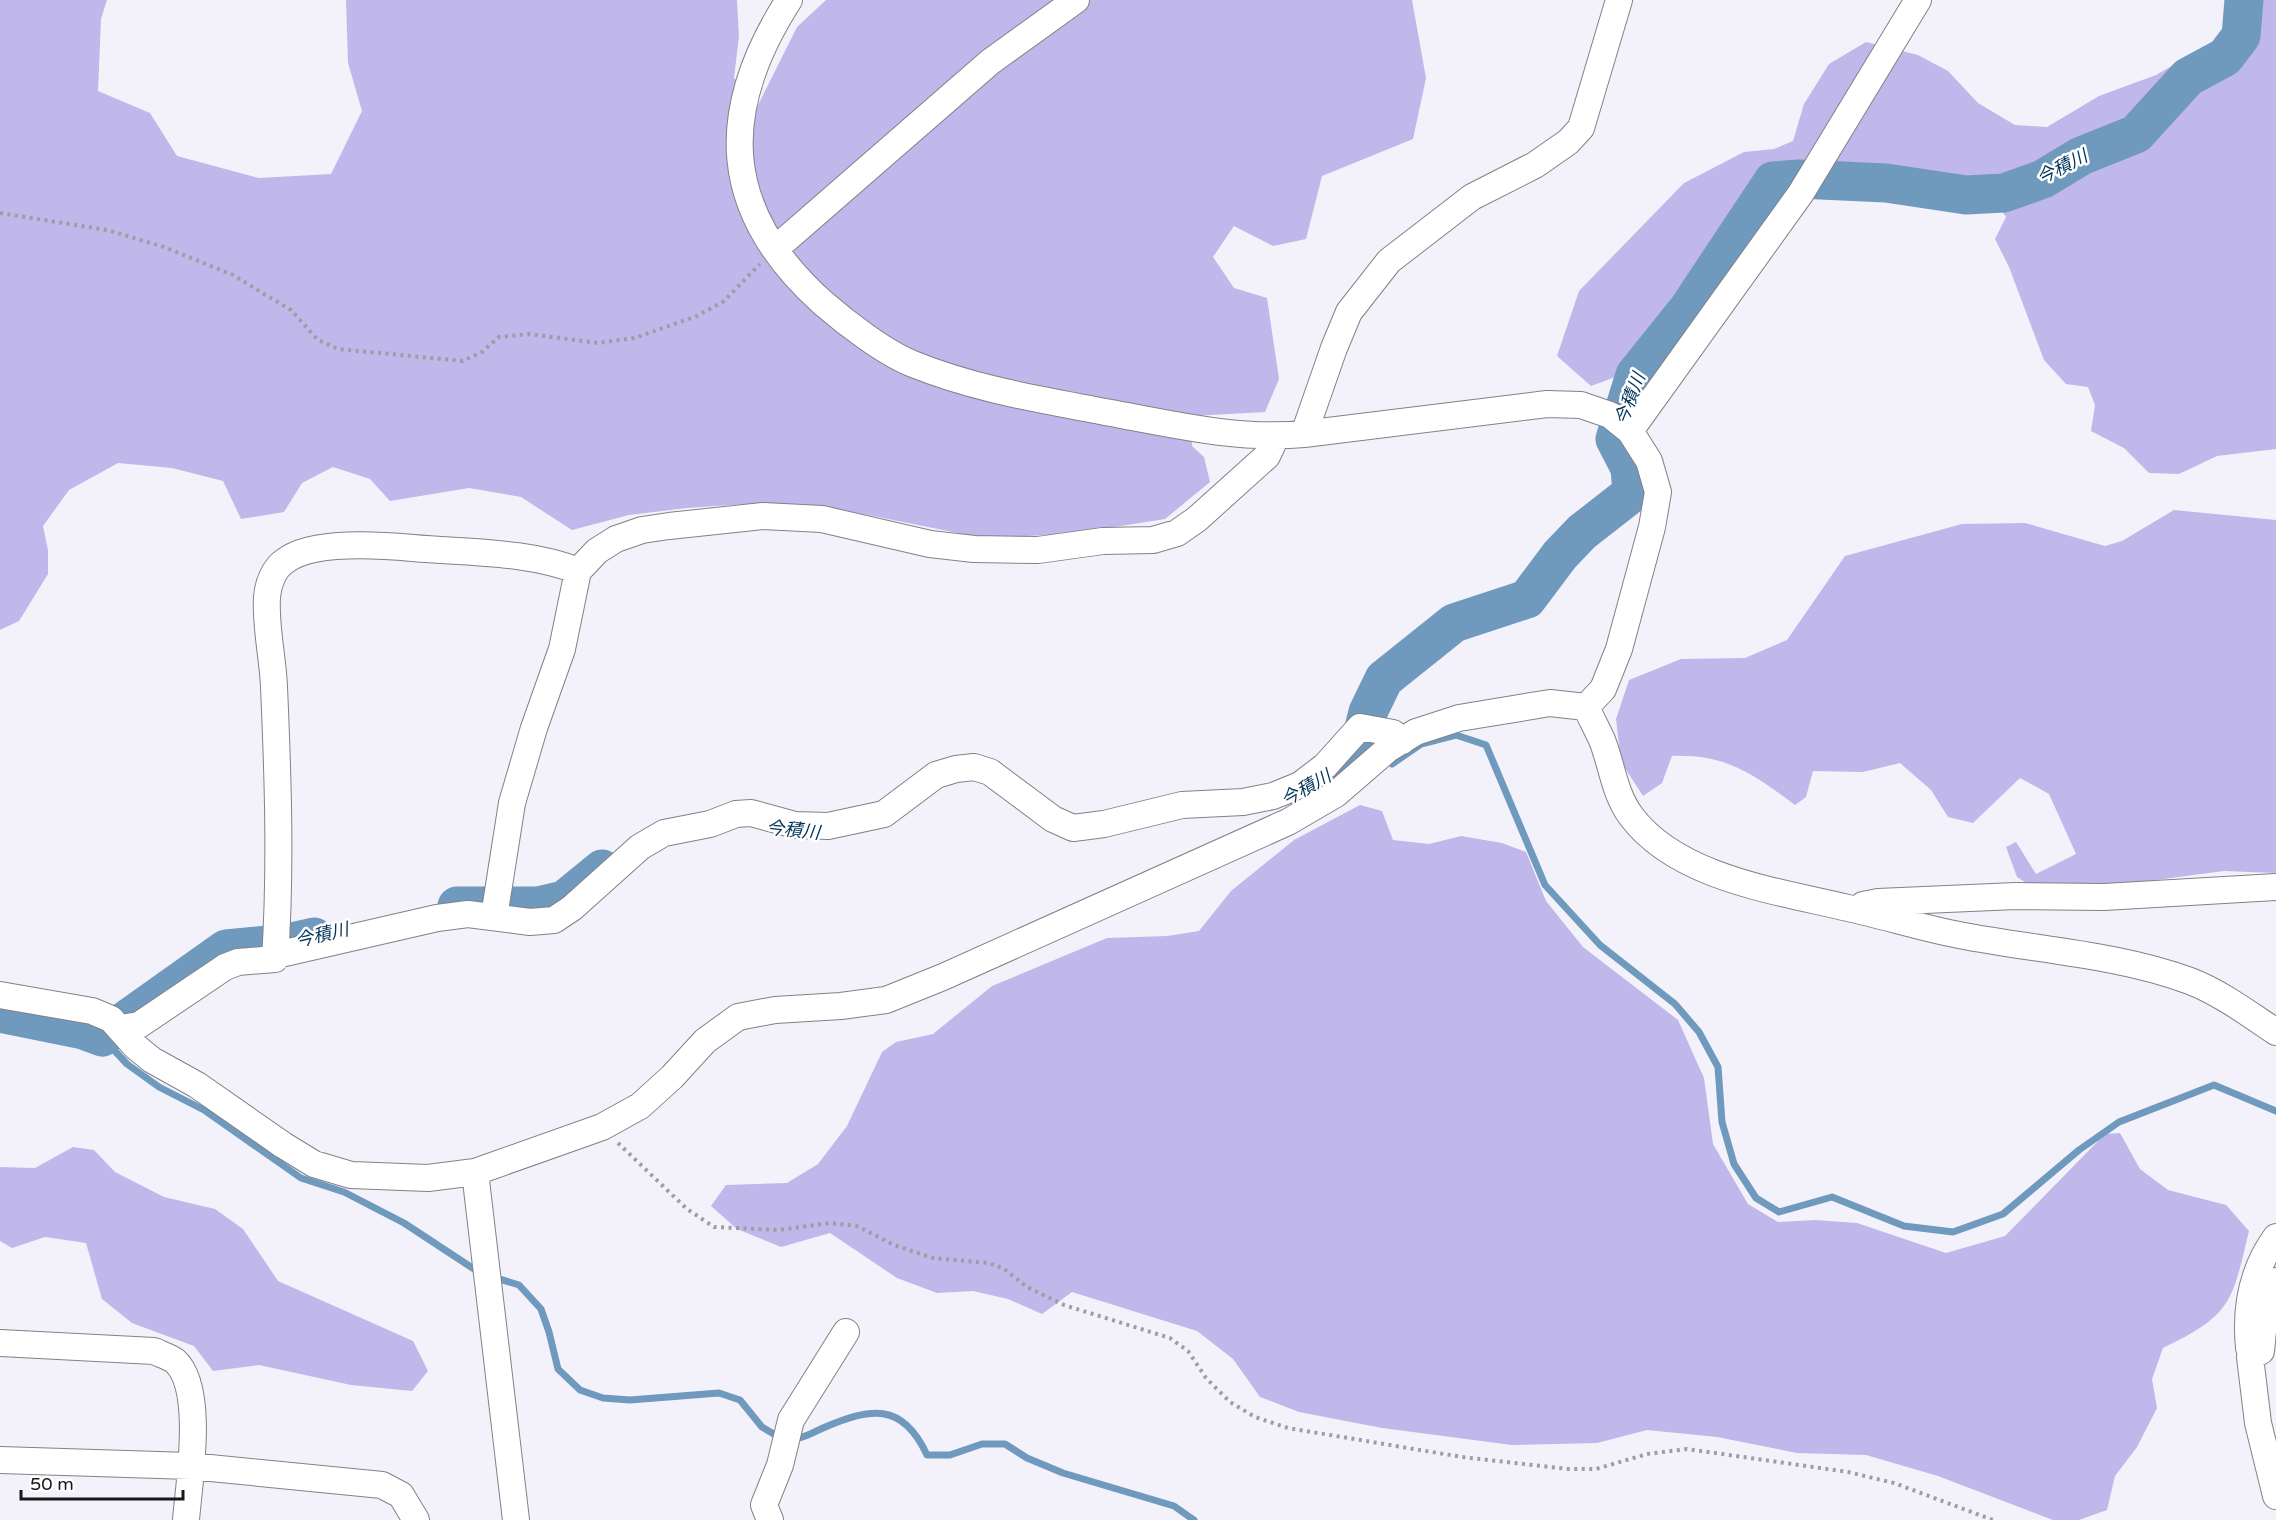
<svg xmlns="http://www.w3.org/2000/svg" width="2276" height="1520" viewBox="0 0 2276 1520" font-family="'Varela Round','Noto Sans JP',sans-serif">
<style>
.forest{fill:#c0b7ea}
.lines{fill:none;stroke-linecap:round;stroke-linejoin:round}
.stream{stroke:#7099be;stroke-width:7}
.river{stroke:#7099be;stroke-width:39}
.minor-casing{stroke:#828188;stroke-width:28}
.path{stroke:#9d9da3;stroke-width:4;stroke-dasharray:3 4.5;stroke-linecap:butt}
.minor{stroke:#fff;stroke-width:26}
.labels{text-anchor:middle;stroke-width:5;stroke-linejoin:round;paint-order:stroke}
.water-label{font-size:18px;font-style:italic;fill:#013357;stroke:#fff}
</style>
<rect width="100%" height="100%" fill="#f3f2fb"/>
<path class="forest" d="M0 0H107L101 19 98 91 150 113 177 156 259 178 331 174 362 111 348 63 346 0H737L739 36 734 78 757 107 797 27 826 0H1412L1426 78 1413 139 1322 176 1306 239 1273 246 1234 226 1213 257 1234 288 1267 298 1279 379 1265 412 1192 416V446L1204 457 1210 482 1165 519 1070 534 983 538 823 506 761 503 687 508 629 515 572 530 521 497 469 488 390 501 370 479 333 467 302 483 284 512 241 519 223 481 172 468 118 463 69 490 43 526 48 550V574L19 621 0 630Z
M2247 0H2276V449L2217 456 2179 474 2149 473 2124 448 2091 431 2095 405 2088 387 2066 384 2044 360 2009 267 1995 239 2006 217 1989 192 1922 175 1841 176 1773 170 1637 369 1591 386 1557 356 1579 291 1684 183 1744 152 1774 149 1793 141 1804 104 1829 64 1866 42 1918 55 1948 71 1978 103 2015 125 2047 127 2099 96 2156 75 2225 35 2245 14Z
M2174 510 2276 520V873L2224 871 2148 881 2034 888 2017 877 2006 847 2016 842 2036 874 2076 854 2049 794 2020 778 1973 823 1948 817 1931 790 1900 763 1863 772 1813 771 1806 797 1795 805C1753 774 1727 754 1672 756L1662 783 1643 796 1621 762 1616 719 1629 680 1681 659 1745 658 1787 640 1845 556 1962 524 2025 523 2105 546 2122 541Z
M1360 805 1382 811 1393 840 1429 844 1461 836 1502 843 1526 852 1546 901 1583 947 1678 1020 1704 1078 1713 1144 1748 1204 1778 1222 1816 1220 1857 1223 1946 1253 2005 1236 2105 1134 2120 1133 2140 1169 2168 1190 2226 1205 2249 1231C2232 1302 2232 1315 2163 1348L2152 1379 2157 1408 2137 1447 2115 1476 2107 1510 2079 1520H2053L1938 1476 1866 1455 1797 1453 1717 1437 1647 1430 1597 1443 1512 1445 1382 1428 1299 1412 1260 1397 1233 1359 1197 1331 1072 1292 1042 1314 1008 1299 973 1291 937 1293 897 1278 830 1233 781 1247 737 1229 711 1206 726 1185 787 1183 818 1164 847 1126 882 1052 896 1042 933 1034 992 986 1107 938 1167 936 1199 931 1231 891 1294 840Z
M73 1147 94 1150 115 1172 164 1197 215 1209 243 1229 278 1281 413 1341 428 1371 412 1391 351 1385 259 1365 213 1371 194 1346 132 1323 102 1299 86 1243 45 1237 12 1248 0 1241V1167L35 1168Z"/>
<g class="lines">
<path class="stream" d="M1360 744 1374 741 1376 744
M1387 757 1392 764 1421 744 1456 735 1486 745 1545 885 1600 945 1675 1004 1699 1032 1718 1067 1722 1122 1734 1164 1756 1198 1779 1212 1832 1197 1904 1226 1953 1232 2003 1214 2079 1150 2119 1122 2214 1085 2276 1111
M102 1037 127 1064 159 1087 204 1110 301 1178 344 1192 404 1223 480 1273
M493 1277 519 1285 541 1309 549 1332 558 1369 580 1390 603 1398 630 1400 719 1393 740 1400 762 1427 782 1439
M793 1439C803 1439 814 1432 823 1428 870 1408 902 1401 927 1455H950L982 1444H1005L1027 1458 1063 1473 1174 1506 1194 1520"/>
<path class="river" d="M1344 761 1360 744 1368 712 1384 679 1454 623 1527 599 1560 555 1582 532 1632 493 1630 468 1615 439 1635 375 1688 309 1773 181 1799 179 1886 183 1966 195 2004 193 2043 179 2081 156 2136 134 2188 77 2225 57 2241 36 2244 0
M457 906H538L564 900 602 869
M0 1013 83 1030 102 1037 226 949 287 943 314 937"/>
<defs>
<path id="minor" d="M789 0C717 112 720 211 823 303 846 323 885 353 913 364 977 390 1044 400 1111 413 1175 425 1239 440 1304 434L1547 404 1581 405 1610 415 1630 431 1649 461 1658 492 1652 527 1619 649 1603 689 1586 707
M775 249 990 62 1076 0
M1630 431 1801 193 1918 0
M1304 434 1334 348 1349 312 1389 261 1472 197 1535 165 1568 142 1581 128 1619 0
M1586 707C1591 718 1597 729 1602 740 1612 765 1614 793 1631 816 1677 878 1777 891 1848 908 1885 916 1922 928 1959 935 2035 950 2117 954 2190 981 2221 993 2249 1014 2276 1032
M1863 905 1878 902 2016 896 2104 897 2276 887
M494 917 512 803 534 728 562 649 578 571 597 551 616 539 642 530 669 526 763 516 822 519 930 544 974 549 1038 550 1103 541 1153 540 1177 533 1197 519 1267 456 1276 437
M276 955 437 918 468 914 530 922 554 920 572 908 640 847 664 833 710 824 736 814 751 813 795 825 828 826 884 814 936 775 956 769 974 767 990 772 1053 819 1073 828 1104 824 1182 805 1243 802 1273 796 1300 785 1325 766 1360 727 1393 733 1402 741
M0 995 92 1011 111 1019 136 1047 152 1060 197 1085 283 1145 314 1164 351 1175 428 1178 475 1172 602 1127 640 1106 672 1077 705 1041 738 1017 775 1010 841 1006 886 1000 943 977 1288 822 1336 794 1388 749 1416 732 1459 718 1550 703 1586 707
M121 1028 139 1025 225 967 238 962 275 959C281 869 278 777 274 687 273 658 265 626 267 597 268 584 274 568 285 561 312 540 380 545 413 548 468 553 528 551 578 571
M475 1172 516 1520
M2276 1281 2264 1321 2261 1351 2250 1357 2258 1423 2276 1496
M0 1343 154 1351C160 1354 170 1357 175 1361 205 1388 189 1482 186 1520
M2249 1348C2245 1308 2252 1270 2276 1237
M0 1460 190 1466 382 1485 401 1495 416 1520
M770 1520 764 1505 780 1465 791 1420 846 1332"/>
</defs>
<use href="#minor" class="minor-casing"/>
<path class="path" d="M0 213 107 230 164 247 233 275 264 294 291 310 318 340 338 349 463 361 482 352 499 337 529 334 598 343 635 338 697 316 724 301 760 264
M618 1143 687 1209 714 1227 779 1230 830 1223 857 1226 894 1245 933 1258 988 1263 1003 1268 1027 1287 1064 1305 1170 1338 1188 1351 1206 1378 1230 1402 1255 1417 1288 1428 1462 1457 1568 1469H1596L1647 1454 1687 1449 1848 1472 1894 1483 1993 1520"/>
<use href="#minor" class="minor"/>
</g>
<g class="labels">
<g class="water-label">
<text transform="translate(2062 167) rotate(-27)" y="6">今積川</text>
<text transform="translate(1630 399) rotate(-69)" y="6">今積川</text>
<text transform="translate(1306 788) rotate(-30)" y="6">今積川</text>
<text transform="translate(793 830) rotate(6)" y="6">今積川</text>
<text transform="translate(322 935) rotate(-13)" y="6">今積川</text>
</g>
</g>
<path d="M21 1490v9h162v-9" fill="none" stroke="#18181b" stroke-width="3"/>
<text x="30" y="1490" font-size="18" fill="#18181b" stroke="#ffffff" stroke-width="4.5" paint-order="stroke">50 m</text>
</svg>
